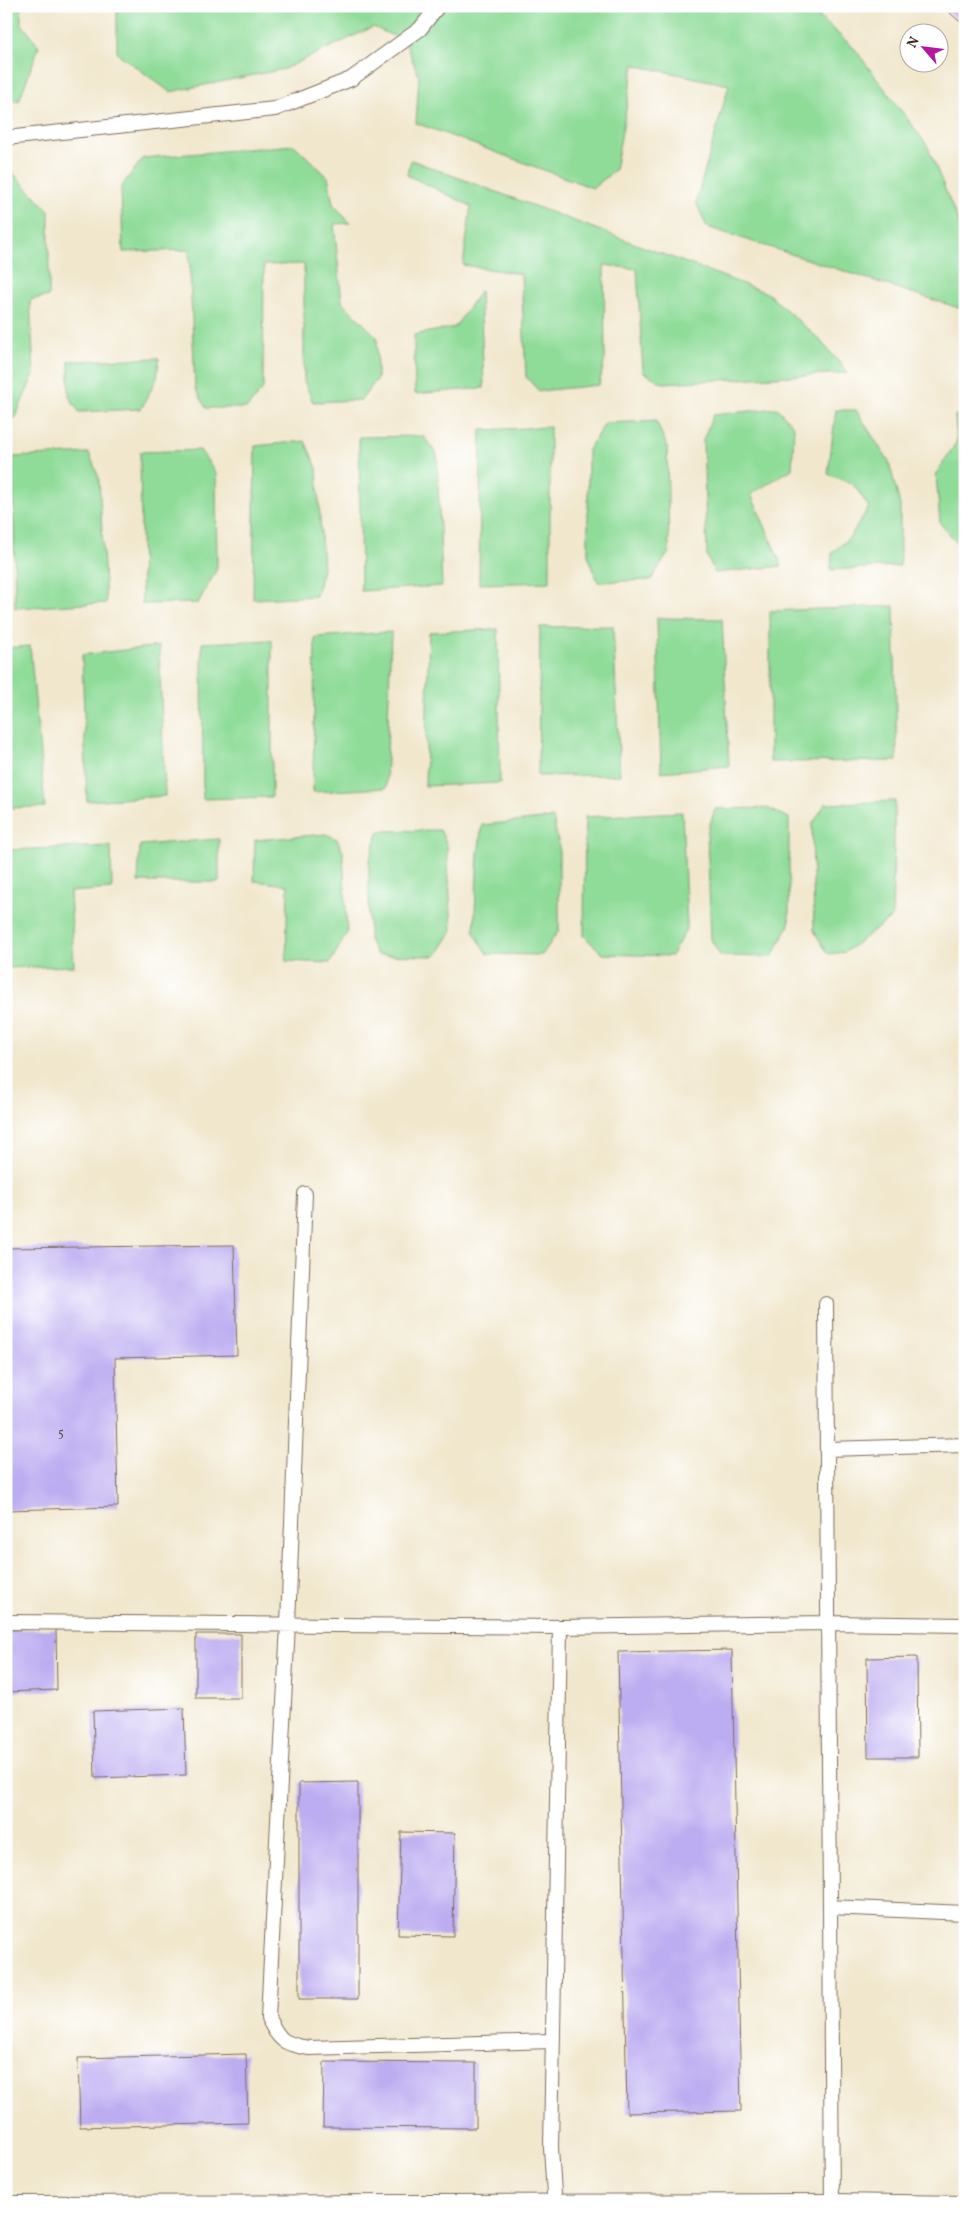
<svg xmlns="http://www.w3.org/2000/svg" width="971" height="2228" viewBox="0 0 971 2228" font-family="Vollkorn,serif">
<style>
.green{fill:#8fdc99;stroke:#65835c}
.building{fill:#bcacf1}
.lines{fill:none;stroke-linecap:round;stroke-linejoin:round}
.service-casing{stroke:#7b6c5b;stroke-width:16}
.minor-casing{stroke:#7b6c5b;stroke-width:30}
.service{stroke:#fff;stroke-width:14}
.minor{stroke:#fff;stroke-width:28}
.labels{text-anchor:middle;stroke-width:4;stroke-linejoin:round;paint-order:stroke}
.number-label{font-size:12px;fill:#5b4a53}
</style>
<rect width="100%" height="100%" fill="#fff"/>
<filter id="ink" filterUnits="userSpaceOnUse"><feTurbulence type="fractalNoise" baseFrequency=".02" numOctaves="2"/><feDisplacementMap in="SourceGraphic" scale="10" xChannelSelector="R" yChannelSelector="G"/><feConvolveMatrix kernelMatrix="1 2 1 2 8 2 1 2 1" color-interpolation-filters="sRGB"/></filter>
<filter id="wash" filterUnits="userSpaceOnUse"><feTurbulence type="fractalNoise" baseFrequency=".0096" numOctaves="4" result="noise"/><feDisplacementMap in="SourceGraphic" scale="20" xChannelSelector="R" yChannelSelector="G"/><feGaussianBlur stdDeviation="1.12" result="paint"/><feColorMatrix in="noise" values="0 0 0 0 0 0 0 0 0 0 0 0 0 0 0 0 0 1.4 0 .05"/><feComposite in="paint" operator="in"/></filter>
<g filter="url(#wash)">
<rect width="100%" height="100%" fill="#f1e7cd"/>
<path class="green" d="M6 6H21V23L39 46 19 101 6 100Z
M117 6H807L854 48 927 145 965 238V310L707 227 696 202 729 85 634 65 615 170 593 188 416 123 419 77 405 41 373 27 284 69 170 92 117 53Z
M294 145 328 177 333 204 350 223 334 224 342 302 377 337V379L361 400 313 402 304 381V264L264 265 263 389 247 408H206L195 388 189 250 123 252 121 187 143 158Z
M411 160 767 293 819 339 848 373 663 383 643 372 637 269 604 265 605 358 599 385 539 391 526 377 521 274 463 265 471 206 407 175Z
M6 166 49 211V296L30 300 34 374 15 418 6 419Z
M480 291 484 388 415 394 414 335 455 327Z
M159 358 157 378 141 409 79 412 69 396V361Z
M965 407V544L959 545 940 523 936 474 957 441 955 416Z
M777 408 794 427 792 469 751 494 782 566 715 573 707 556 703 440 713 415Z
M836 410H856L889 462 900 505V566L831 570 832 553 850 537 869 507 853 484 828 474Z
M656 421 667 446 669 552 651 580 598 582 588 555V450L605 423Z
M550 427V582L479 584 481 430Z
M423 436 437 454 442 586 361 591 359 437Z
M305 441 317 468 323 569 316 596 253 599 255 446Z
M200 450 216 473 217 569 198 603 142 604 140 452Z
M89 453 99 478 106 603 15 608 13 457Z
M894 606 897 761 770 762V611Z
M657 618 722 619 729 766 661 772Z
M613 626 620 775 538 776 540 627Z
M498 629 500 783 425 786 429 632Z
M391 632 386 788 313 792 315 637Z
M272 640V797L203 799 202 643Z
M30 646 45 807 6 808V648Z
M159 646 165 796 87 801 82 655Z
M895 801 892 917 845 952 828 954 814 931 812 825 825 804Z
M767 808 789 818V925L772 957 720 956 711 939 707 833 715 809Z
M682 812 687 928 671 956 603 954 584 936 585 817Z
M553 818 559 847V930L542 955 487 954 474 932 478 854 482 825Z
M440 830 447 845 452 931 436 956 377 955 369 940V861L379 831Z
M326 834 337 839 343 852 347 933 330 963 286 961 288 885 254 881 255 840Z
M219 839V882H138L140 845Z
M111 846 112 889 70 892 74 966 6 968V850Z"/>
<g id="blocks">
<path class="building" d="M942 6H965V26Z
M234 1245 237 1355 115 1358 118 1507 6 1510V1248Z
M56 1629 57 1690 6 1692V1630Z
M196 1634H241V1698H196Z
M732 1650 741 2111 627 2113 618 1652Z
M917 1657 918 1757H868L867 1658Z
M184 1708 186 1775 95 1778 93 1711Z
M358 1782V1999H299V1783Z
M401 1832 455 1833 453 1936 398 1935Z
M246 2054 248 2123 80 2127 78 2058Z
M324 2062 476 2063V2128L323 2127Z"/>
</g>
</g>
<g filter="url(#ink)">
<use href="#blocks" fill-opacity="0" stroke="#7b6c5b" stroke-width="1"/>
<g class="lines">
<defs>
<path id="service" d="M6 138 275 109 351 79 420 29 438 6
M305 1194 288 1624 268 2018C280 2041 283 2044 309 2048L552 2041
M826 1304 832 2208
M827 1449 965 1445
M6 1622 560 1627 551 2148 555 2209
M560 1627 828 1623 965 1625
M830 1907 965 1913"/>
<path id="minor" d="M6 2210 832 2208 965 2210"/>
</defs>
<use href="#service" class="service-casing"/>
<use href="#minor" class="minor-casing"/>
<use href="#service" class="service"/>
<use href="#minor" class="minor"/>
</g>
</g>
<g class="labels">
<g class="number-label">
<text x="61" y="1437">5</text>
</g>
</g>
<rect width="971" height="2228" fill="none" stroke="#fff" stroke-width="25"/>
<g transform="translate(924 48) rotate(298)"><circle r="24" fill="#ffffff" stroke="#b1aaa5"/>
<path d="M0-4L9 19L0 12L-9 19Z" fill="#b5179e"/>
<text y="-8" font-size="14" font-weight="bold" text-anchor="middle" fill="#3b2a1e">N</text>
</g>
</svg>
